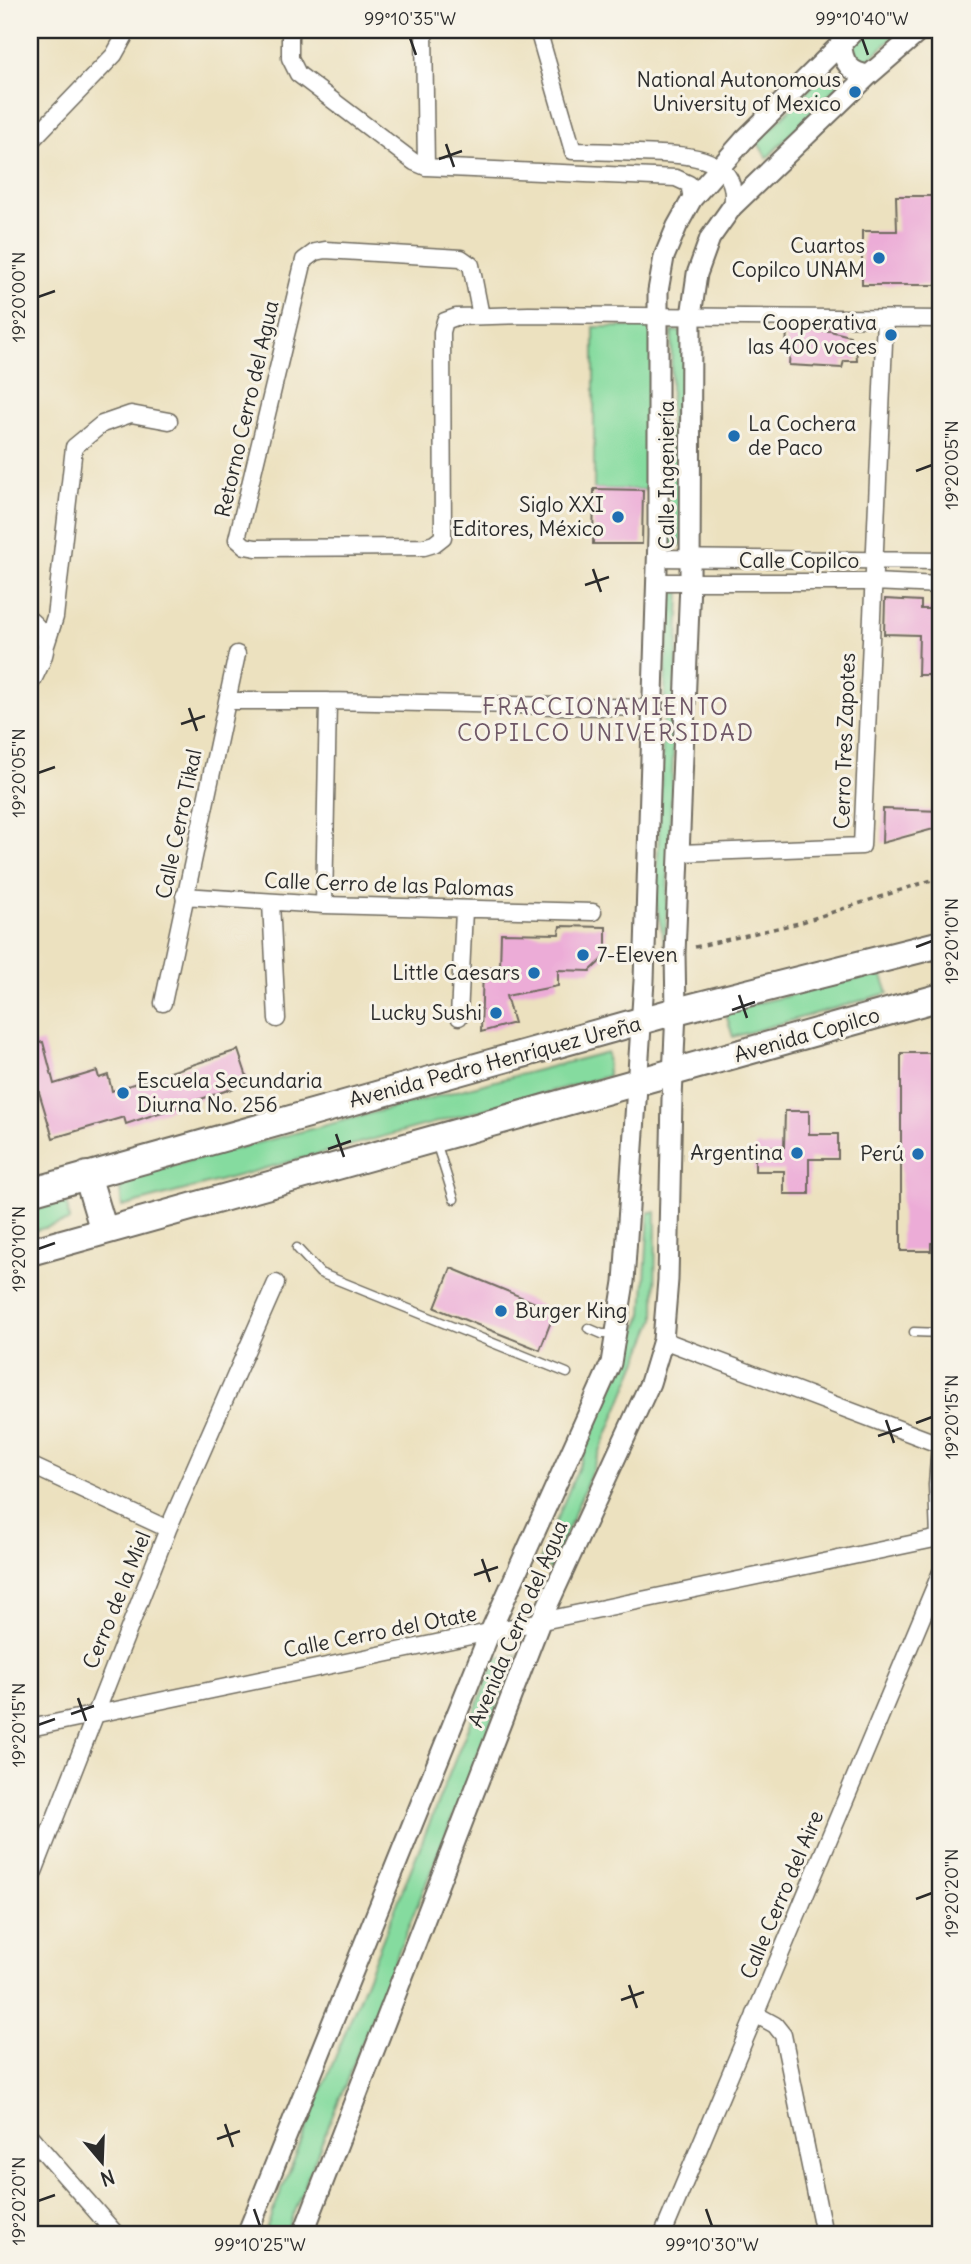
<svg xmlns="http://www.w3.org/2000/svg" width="971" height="2264" viewBox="0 0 971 2264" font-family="Delius,sans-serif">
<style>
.green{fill:#85db9f;stroke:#588365;stroke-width:2}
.building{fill:#ecacd7}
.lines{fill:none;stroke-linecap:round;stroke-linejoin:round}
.service-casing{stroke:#6f6b5f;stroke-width:11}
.minor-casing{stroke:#6f6b5f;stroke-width:19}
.tertiary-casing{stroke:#6f6b5f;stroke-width:23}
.primary-casing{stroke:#6f6b5f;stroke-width:30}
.path{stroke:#6f6b5f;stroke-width:3.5;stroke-dasharray:5 5;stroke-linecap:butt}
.service{stroke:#fff;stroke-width:8}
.minor{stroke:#fff;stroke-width:16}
.tertiary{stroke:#fff;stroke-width:19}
.primary{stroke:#fff;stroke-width:26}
.ticks{fill:none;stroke:#2b2b2b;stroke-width:2.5}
.poi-dot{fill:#1f6fb2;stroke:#f7f3e8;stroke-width:2.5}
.labels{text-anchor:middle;stroke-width:6;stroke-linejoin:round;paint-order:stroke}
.poi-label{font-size:21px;fill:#2b2b2b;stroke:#f7f3e8;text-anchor:end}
.street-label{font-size:21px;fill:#2b2b2b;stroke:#f7f3e8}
.neighbourhood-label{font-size:23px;letter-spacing:2px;fill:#6f5867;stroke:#f7f3e8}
.neatline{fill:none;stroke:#2b2b2b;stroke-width:2.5}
.ticks-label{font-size:18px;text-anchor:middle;fill:#2b2b2b}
</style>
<rect width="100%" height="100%" fill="#f7f3e8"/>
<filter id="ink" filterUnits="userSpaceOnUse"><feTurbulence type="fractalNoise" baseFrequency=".0143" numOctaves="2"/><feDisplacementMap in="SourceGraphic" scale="14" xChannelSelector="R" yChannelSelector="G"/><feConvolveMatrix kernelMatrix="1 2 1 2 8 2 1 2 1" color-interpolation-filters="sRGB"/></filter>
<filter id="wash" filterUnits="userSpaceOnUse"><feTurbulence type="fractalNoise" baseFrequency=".00686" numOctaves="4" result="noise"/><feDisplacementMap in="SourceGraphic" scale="28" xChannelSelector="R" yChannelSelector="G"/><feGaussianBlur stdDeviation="1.57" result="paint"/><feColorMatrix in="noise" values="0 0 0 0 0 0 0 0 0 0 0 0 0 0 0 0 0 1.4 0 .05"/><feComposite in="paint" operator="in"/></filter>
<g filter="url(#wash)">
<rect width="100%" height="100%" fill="#ece1bf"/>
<path class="green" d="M870 30H902L861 66 853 46Z
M828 69 842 81 767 158 758 143Z
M594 327H652V490L594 489Z
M672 331 685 332 682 545 668 543Z
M680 592 665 946 656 902 669 593Z
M881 973 888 993 733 1037 725 1011Z
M607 1052 608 1076 122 1207 119 1179Z
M67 1201 69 1221 30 1232V1210Z
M649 1212H656L655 1319 551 1570 540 1559 643 1314Z
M518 1655 285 2234H264L496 1658Z"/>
<g id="blocks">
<path class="building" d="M896 196H941V285H862V231H897Z
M787 330 830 331 850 336V344H856L857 361H844L842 368 789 365 790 349H786Z
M594 489 643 490 642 544H593Z
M885 599 921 601V609H941V675H918L919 635 884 634Z
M883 809 941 811V827L882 843Z
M560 926 606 927V956L590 971 558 970V986L506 996 514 1023 481 1032 483 968H500L501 933 559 934Z
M43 1042 54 1084 97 1071 99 1078 108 1075 112 1091 238 1050 249 1083 126 1124 124 1117 53 1138 35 1079 30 1080V1045Z
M901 1053H932V1065L936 1066 935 1243H931V1251H901Z
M785 1111H809V1134H838V1159H809V1194H784V1171H755V1146L784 1147Z
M451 1268 555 1311 540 1350 435 1308Z"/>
</g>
</g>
<g filter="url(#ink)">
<use href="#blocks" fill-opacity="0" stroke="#6f6b5f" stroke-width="2"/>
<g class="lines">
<defs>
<path id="service" d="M436 1142 454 1199
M297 1248 320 1273 567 1373
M588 1328 602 1334H616
M914 1332 941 1333"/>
<path id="minor" d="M290 30V58L298 74 414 162 426 167 676 178 689 184 692 199
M424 30 426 167
M538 30 573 151C595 151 617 152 639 153 676 155 742 151 732 207
M32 140 114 55 128 30
M481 316 471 265 461 258 325 250 315 252 304 260 237 539 245 546 256 548 424 547 434 544 443 537 442 332 445 321 456 317 529 315 941 319
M657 558 941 561
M656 582H872L941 585
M30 620C55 641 45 655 33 680L30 681
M46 645 55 617 74 447 102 424 131 414 169 421
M227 701H328L651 708
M680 853 862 846 885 319
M184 896 324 905 593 912
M271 903 277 1019
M324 905 328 701
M163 1003 237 654
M459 1017 464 910
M663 1340 941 1445
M940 1445 937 1485 939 1538 941 1543
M30 1465 168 1529
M30 1728C332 1662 636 1602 939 1538
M30 1882 168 1529 276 1283
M755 2014 775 2025 783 2035 824 2234
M30 2136 116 2234
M663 2234 941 1572"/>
<path id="tertiary" d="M842 44C842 63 851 73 869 75
M247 2234 490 1632 611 1363 624 1282 644 981 658 536V291L664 257 677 226 692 199 744 140 855 30
M303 2234 540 1622 650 1383 663 1340 668 1280 672 1099 676 1011 675 954 690 582 691 316 697 274 710 238 732 207 869 75 921 30"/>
<path id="primary" d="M87 1175 104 1231
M30 1192 676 1011 941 944
M30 1252 941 997"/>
</defs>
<use href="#service" class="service-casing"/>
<use href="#minor" class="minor-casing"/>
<use href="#tertiary" class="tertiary-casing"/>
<use href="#primary" class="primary-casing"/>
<path class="path" d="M695 947 799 923 941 877"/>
<use href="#service" class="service"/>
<use href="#minor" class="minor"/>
<use href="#tertiary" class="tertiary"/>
<use href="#primary" class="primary"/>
</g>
</g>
<path class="ticks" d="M410 38 416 55M862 38 868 55M446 144 454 167M439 159 462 151M38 297 55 291M916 471 932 465M593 569 601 592M585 585 609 577M189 708 197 731M181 724 205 716M38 773 55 767M916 947 932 941M739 995 747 1018M732 1010 755 1002M336 1134 344 1157M328 1149 351 1141M38 1249 55 1243M886 1420 894 1443M916 1423 932 1417M878 1436 902 1428M482 1559 490 1582M474 1575 498 1567M78 1698 86 1721M71 1714 94 1706M38 1725 55 1719M916 1899 932 1893M629 1985 637 2008M621 2000 644 1992M225 2124 233 2147M217 2139 240 2131M38 2201 55 2195M254 2209 260 2226M706 2209 712 2226"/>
<g class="poi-dot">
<circle cx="855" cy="92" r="7"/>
<circle cx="879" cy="258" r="7"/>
<circle cx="891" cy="335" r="7"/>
<circle cx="734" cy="436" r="7"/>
<circle cx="618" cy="517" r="7"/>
<circle cx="583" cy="955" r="7"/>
<circle cx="534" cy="973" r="7"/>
<circle cx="496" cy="1013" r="7"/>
<circle cx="123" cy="1093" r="7"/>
<circle cx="797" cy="1153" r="7"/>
<circle cx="918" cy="1154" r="7"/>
<circle cx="501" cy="1311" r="7"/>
</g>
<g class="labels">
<g class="poi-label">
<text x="841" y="87">National Autonomous<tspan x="841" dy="24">University of Mexico</tspan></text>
<text x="865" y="253">Cuartos<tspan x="865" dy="24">Copilco UNAM</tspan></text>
<text x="877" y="330">Cooperativa<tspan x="877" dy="24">las 400 voces</tspan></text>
<text x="748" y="431" text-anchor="start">La Cochera<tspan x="748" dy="24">de Paco</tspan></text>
<text x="604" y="512">Siglo XXI<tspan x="604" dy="24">Editores, México</tspan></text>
<text x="597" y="962" text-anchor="start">7-Eleven</text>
<text x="520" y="980">Little Caesars</text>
<text x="482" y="1020">Lucky Sushi</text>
<text x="137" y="1088" text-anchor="start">Escuela Secundaria<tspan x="137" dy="24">Diurna No. 256</tspan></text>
<text x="783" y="1160">Argentina</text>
<text x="904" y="1161">Perú</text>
<text x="515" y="1318" text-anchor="start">Burger King</text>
</g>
<g class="street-label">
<text transform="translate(247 409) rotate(-77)" y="7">Retorno Cerro del Agua</text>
<text transform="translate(667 475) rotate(-90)" y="7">Calle Ingeniería</text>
<text x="799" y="568">Calle Copilco</text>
<text transform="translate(845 741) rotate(-88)" y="7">Cerro Tres Zapotes</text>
<text transform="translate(179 824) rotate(-78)" y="7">Calle Cerro Tikal</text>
<text transform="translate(389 885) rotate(2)" y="7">Calle Cerro de las Palomas</text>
<text transform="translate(807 1035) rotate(-16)" y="7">Avenida Copilco</text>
<text transform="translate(495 1062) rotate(-15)" y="7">Avenida Pedro Henríquez Ureña</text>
<text transform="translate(117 1600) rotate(-68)" y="7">Cerro de la Miel</text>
<text transform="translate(518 1624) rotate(-67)" y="7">Avenida Cerro del Agua</text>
<text transform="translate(380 1632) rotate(-11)" y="7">Calle Cerro del Otate</text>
<text transform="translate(782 1895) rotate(-67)" y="7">Calle Cerro del Aire</text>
</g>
<g class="neighbourhood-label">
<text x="606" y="715">FRACCIONAMIENTO<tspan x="606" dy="26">COPILCO UNIVERSIDAD</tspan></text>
</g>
</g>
<rect width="971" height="2264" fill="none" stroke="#f7f3e8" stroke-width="77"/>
<g transform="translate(102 2162) rotate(161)" stroke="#f7f3e8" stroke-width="5" paint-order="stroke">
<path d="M0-5L12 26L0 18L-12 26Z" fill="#2b2b2b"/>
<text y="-10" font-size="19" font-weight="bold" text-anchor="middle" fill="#2b2b2b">N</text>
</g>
<rect x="38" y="38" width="894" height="2188" class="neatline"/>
<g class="ticks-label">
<text x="410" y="25">99°10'35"W</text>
<text x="862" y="25">99°10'40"W</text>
<text transform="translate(19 297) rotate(-90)" y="6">19°20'00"N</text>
<text transform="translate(952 465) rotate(-90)" y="6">19°20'05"N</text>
<text transform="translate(19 773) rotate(-90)" y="6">19°20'05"N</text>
<text transform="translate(952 941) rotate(-90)" y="6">19°20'10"N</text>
<text transform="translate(19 1249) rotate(-90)" y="6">19°20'10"N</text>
<text transform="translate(952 1417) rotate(-90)" y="6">19°20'15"N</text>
<text transform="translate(19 1725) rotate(-90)" y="6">19°20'15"N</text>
<text transform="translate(952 1893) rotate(-90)" y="6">19°20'20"N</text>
<text transform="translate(19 2201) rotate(-90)" y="6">19°20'20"N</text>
<text x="260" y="2251">99°10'25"W</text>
<text x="712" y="2251">99°10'30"W</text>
</g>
</svg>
